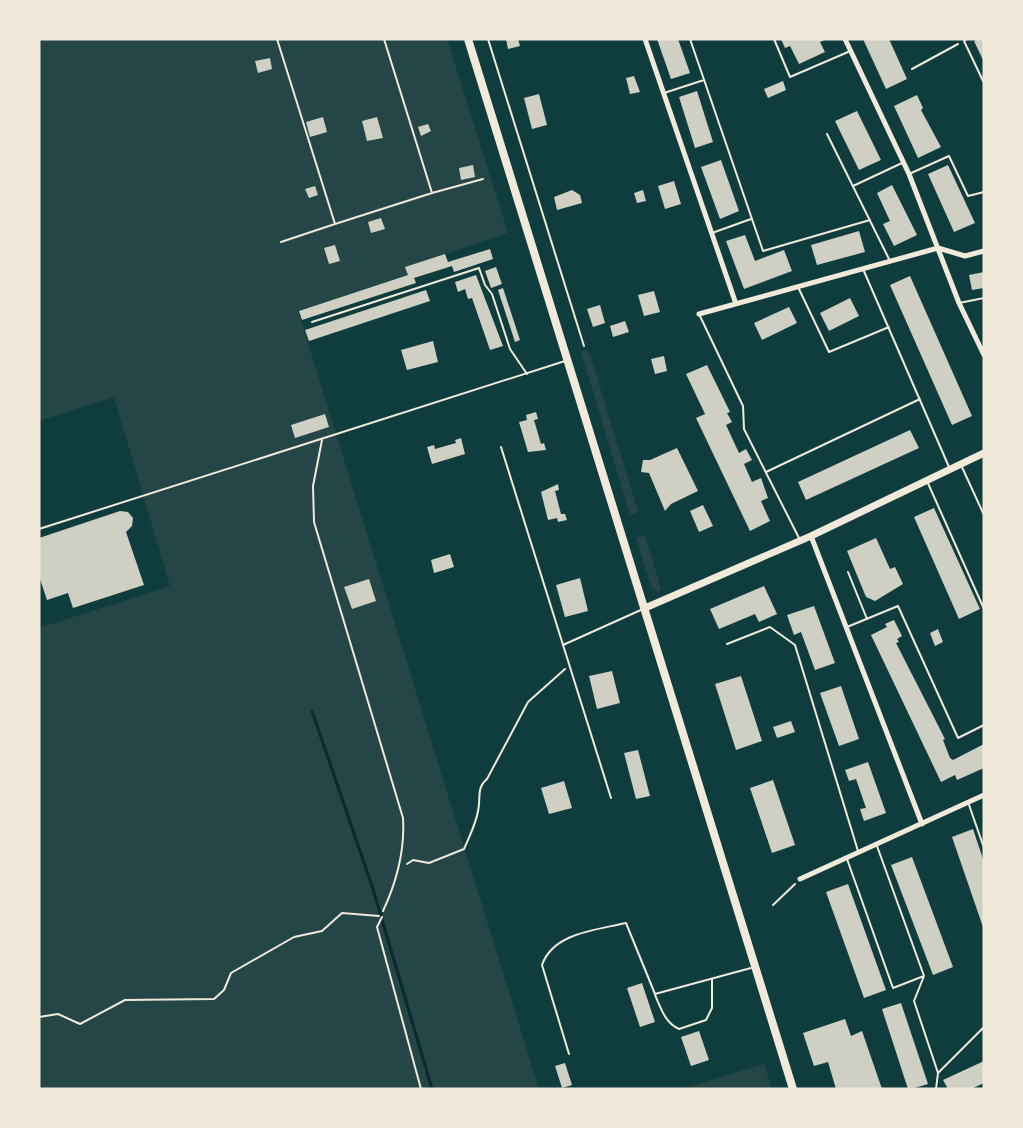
<svg xmlns="http://www.w3.org/2000/svg" width="1023" height="1128" viewBox="0 0 1023 1128" font-family="'IBM Plex Sans',sans-serif">
<style>
.green{fill:#244646}
.lines{fill:none;stroke-linecap:round;stroke-linejoin:round}
.stream{stroke:#0a2a2b;stroke-width:3}
.building{fill:#cfcfc3}
.path{stroke:#f1e9da;stroke-width:2}
.service{stroke:#f1e9da;stroke-width:2}
.minor{stroke:#f1e9da;stroke-width:5}
.secondary{stroke:#f1e9da;stroke-width:7}
.trunk{stroke:#f1e9da;stroke-width:8}
</style>
<rect width="100%" height="100%" fill="#0f3d3e"/>
<path class="green" d="M39 39H447L508 233 406 267 408 275 298 311 539 1089H39V628L170 586 114 397 39 421Z
M586 350 590 354 638 512 630 515 581 352Z
M645 535 661 589 659 592 651 587 636 538Z
M764 1064 772 1089H681Z"/>
<g class="lines">
<path class="stream" d="M312 711 373 889 432 1089"/>
</g>
<path class="building" d="M506 39H518L520 46 508 49Z
M657 39H678L690 73 671 79Z
M781 39H827L820 42 825 52 799 64 790 46 785 48Z
M863 39H889L907 79 886 89Z
M979 39H984V62L974 41Z
M270 58 272 69 258 73 255 61Z
M634 76 640 92 630 94 626 78Z
M783 81 786 90 768 98 764 89Z
M697 91 713 142 695 148 679 97Z
M539 94 547 125 532 129 524 98Z
M917 95 923 108 921 110 941 147 918 158 894 106Z
M857 111 881 160 859 170 835 121Z
M323 117 327 132 310 137 306 122Z
M377 117 383 138 367 141 362 121Z
M428 124 431 131 421 136 418 127Z
M721 160 739 211 720 219 701 167Z
M473 165 475 177 461 180 459 168Z
M948 165 975 223 954 232 928 174Z
M674 181 681 204 665 209 658 186Z
M892 185 917 235 894 246 883 224 890 221 877 193Z
M315 186 318 195 309 198 305 189Z
M572 190 580 195 582 203 557 210 554 197Z
M643 190 646 201 637 203 634 193Z
M381 218 385 229 371 233 368 222Z
M859 231 865 252 817 265 811 245Z
M745 235 755 261 784 250 792 271 744 289 726 241Z
M335 245 340 261 329 264 324 248Z
M490 249 493 259 454 272 452 266 414 278 416 283 302 320 299 311 408 275 405 267 445 254 448 262Z
M496 267 502 284 491 288 485 271Z
M984 272V288L972 290 969 275Z
M476 275 503 346 490 350 472 298 468 299 465 289 458 292 455 282Z
M910 276 972 416 952 425 890 285Z
M503 288 520 340 515 342 498 290Z
M426 290 430 301 309 341 305 330Z
M654 291 660 312 644 316 638 295Z
M850 298 859 316 829 331 820 313Z
M600 305 605 323 593 327 587 309Z
M789 307 797 323 762 340 754 323Z
M625 321 629 332 613 337 610 326Z
M433 341 438 362 407 370 401 350Z
M664 356 667 371 655 374 651 359Z
M707 365 730 412 727 413 732 422 726 425 739 453 746 449 752 460 744 464 752 482 761 478 768 498 761 501 770 521 750 531 696 418 705 414 686 374Z
M536 412 538 419 534 420 541 444 544 443 546 450 528 452 519 422 527 420 526 415Z
M325 414 329 427 295 438 291 425Z
M910 430 919 448 806 500 798 482Z
M461 438 465 454 432 464 427 447 434 445 435 449 456 443 455 440Z
M677 448 698 491 671 504 665 511 649 473 641 472 643 460H650Z
M558 484 559 490 555 491 561 514H565L567 520 558 522 557 518 548 520 541 492Z
M703 505 713 526 699 532 690 511Z
M934 508 980 609 959 619 914 517Z
M120 511 128 512 133 518 132 526 126 532 144 585 73 608 68 593 47 600 39 576V538Z
M876 538 890 569 895 567 903 584 875 601 866 597 847 551Z
M450 554 454 567 434 573 431 560Z
M580 578 588 611 565 617 556 585Z
M369 579 376 601 352 609 344 587Z
M764 586 777 614 759 622 755 614 719 629 710 609Z
M814 606 835 663 815 670 801 632 794 635 787 615Z
M894 620 902 636 897 639 899 642 896 643 945 739 943 740 950 758 953 760 984 744V768L957 780 955 775 941 782 871 635 887 627 885 624Z
M938 629 943 642 935 646 930 633Z
M612 671 620 703 597 709 589 676Z
M741 676 762 741 736 750 715 684Z
M841 686 859 739 839 746 820 693Z
M791 721 795 732 777 738 773 727Z
M638 750 650 796 636 799 624 753Z
M868 762 886 813 864 821 860 809 866 808 856 779 849 781 845 770Z
M773 780 795 845 772 853 750 788Z
M564 781 572 808 549 814 541 788Z
M973 829 984 862V930L952 837Z
M912 857 953 967 933 975 891 865Z
M848 884 886 990 864 998 826 892Z
M642 983 655 1022 640 1027 627 988Z
M901 1003 928 1084 911 1089H908L882 1009Z
M845 1019 851 1036 862 1031 882 1089H836L828 1062 814 1066 803 1033Z
M699 1031 709 1060 691 1066 681 1037Z
M984 1061V1083L971 1089H948L943 1080Z
M565 1063 572 1085 562 1088 555 1066Z"/>
<g class="lines">
<path class="path" d="M488 39 584 346
M912 69 958 44
M407 864 413 860 429 863 464 849C469 837 476 824 478 811 481 799 476 788 487 779L528 702 565 669
M773 905 795 884
M382 917 377 927 421 1089
M39 1017 58 1014 80 1024 125 1000 214 999 224 990 231 973 294 937 322 931 342 913 379 916"/>
<path class="service" d="M277 39 335 224 432 193 384 39
M690 39 763 251 870 220
M774 39 790 77 848 52
M967 39 964 41 984 83
M664 93 704 80
M827 134 890 261
M909 174 949 156 968 196 984 192
M853 186 902 163
M432 193 483 179
M712 233 751 219
M281 242 335 224
M863 269 949 467
M798 287 829 352 889 327
M959 303 984 298
M699 314 743 406 744 429 800 540
M312 322 479 268 485 285 492 294 510 349 527 374
M322 440 313 486 314 522 403 818C405 851 397 881 383 911
M501 447 611 798
M961 465 984 515
M766 472 920 399
M927 481 984 609
M39 529 565 361
M848 572 867 619
M847 627 898 606 958 738 984 725
M727 644 770 627 795 645 858 851
M563 645 643 609
M968 802 984 848
M847 859 893 988 924 976 877 846
M924 976 914 1001 938 1073 936 1089
M655 995C661 1008 665 1023 679 1029L706 1020 712 1008V979
M569 1054 542 965C553 933 596 930 626 923L655 994 751 968
M938 1073 984 1027"/>
<path class="minor" d="M645 39 736 304
M845 39 909 174 959 303 984 355
M699 314 938 248 965 256 984 251
M811 536 922 824
M800 879 984 795"/>
<path class="secondary" d="M645 608 811 536 984 453"/>
<path class="trunk" d="M468 39 793 1089"/>
</g>
<rect width="1023" height="1128" fill="none" stroke="#f1e9da" stroke-width="81"/>
</svg>
